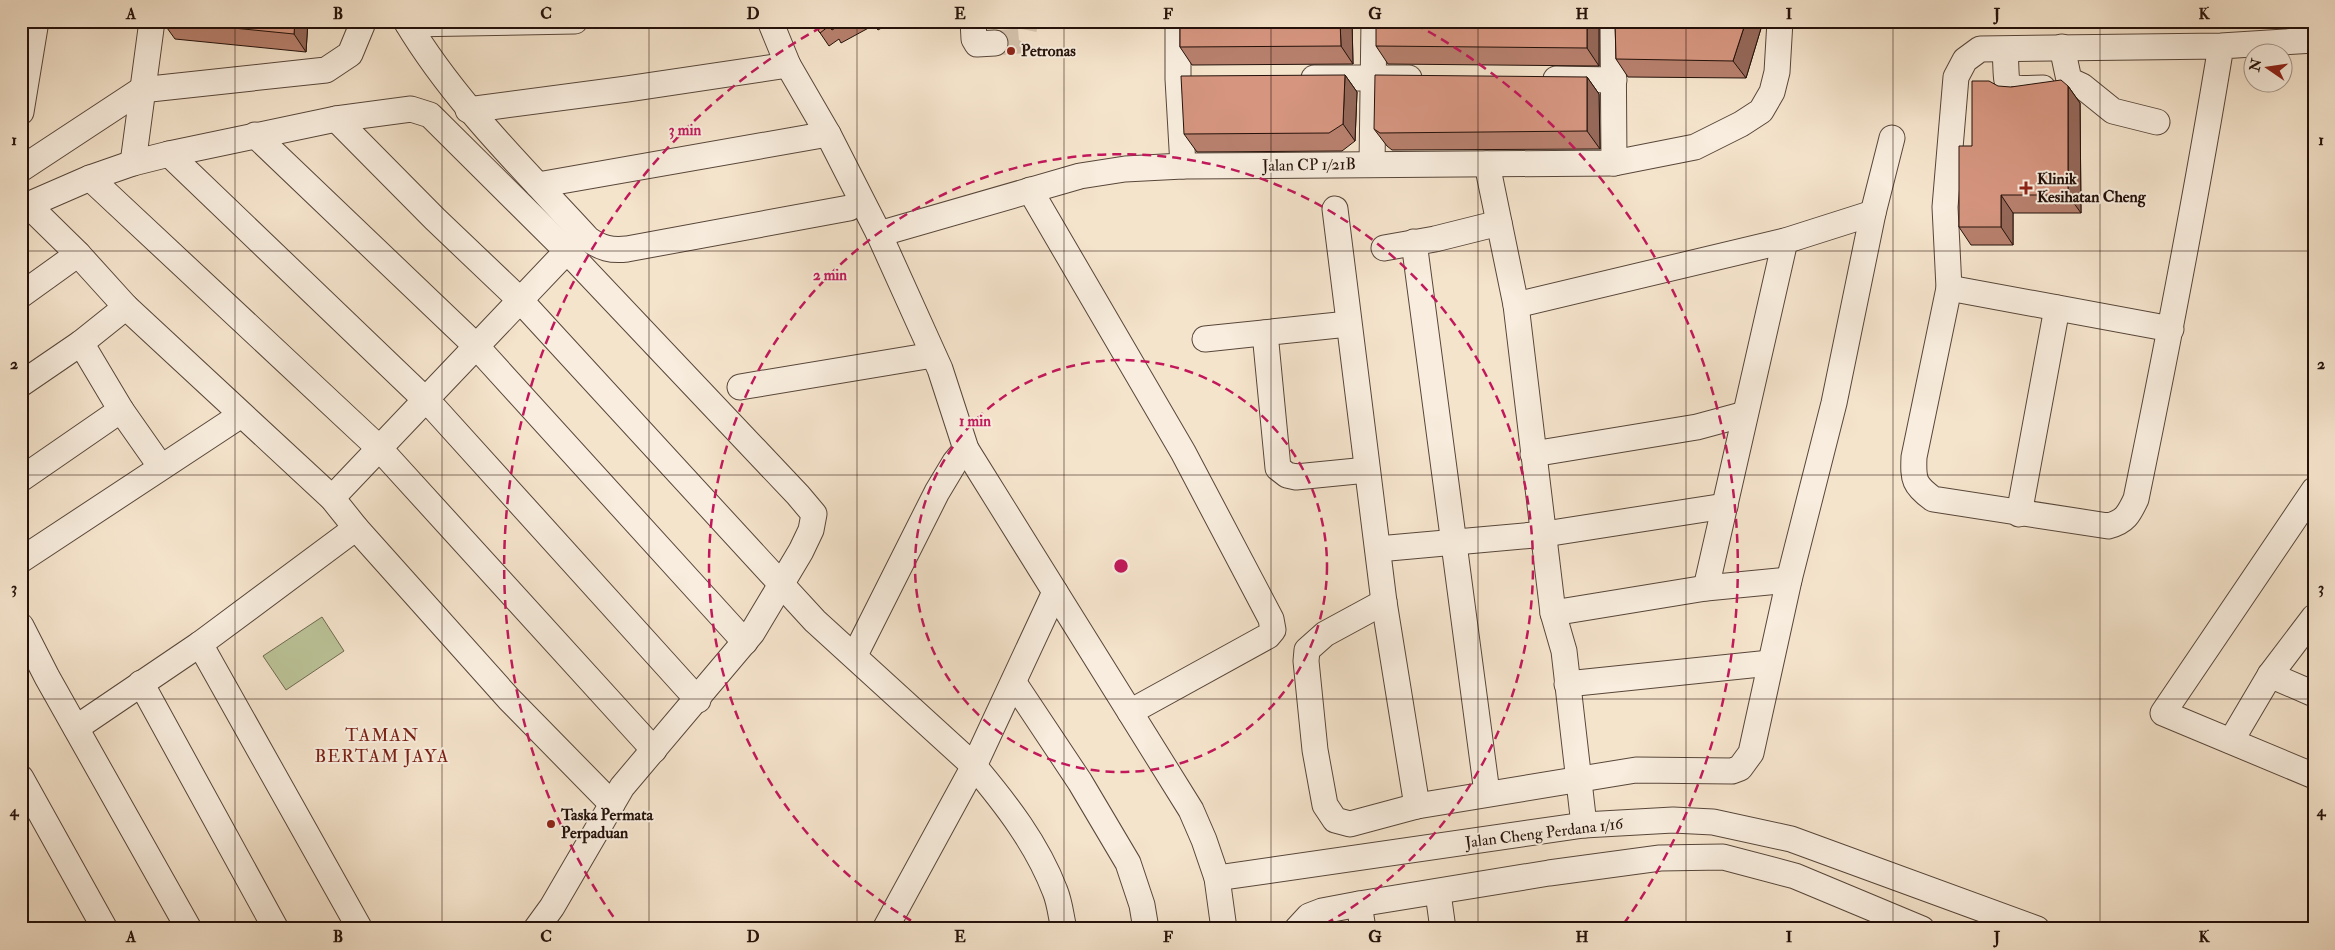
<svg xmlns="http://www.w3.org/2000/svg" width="2335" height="950" viewBox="0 0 2335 950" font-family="'IM FELL Double Pica',serif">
	<rect width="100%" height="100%" fill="#f5e4cc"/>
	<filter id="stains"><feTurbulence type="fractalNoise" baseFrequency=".004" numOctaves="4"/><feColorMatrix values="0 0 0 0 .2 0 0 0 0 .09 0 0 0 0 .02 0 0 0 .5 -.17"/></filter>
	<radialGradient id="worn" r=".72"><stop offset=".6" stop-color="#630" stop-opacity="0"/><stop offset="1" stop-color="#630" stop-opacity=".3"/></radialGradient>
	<path fill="#bbc498" stroke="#706a51" d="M322 617 344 651 286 690 263 656Z"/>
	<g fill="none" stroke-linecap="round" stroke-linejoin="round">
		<path stroke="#d6c4af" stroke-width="25" stroke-dasharray="25 12" stroke-linecap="butt" d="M995 43 1019 41 1023 35 1026 21"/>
		<g stroke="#58463a" stroke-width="27">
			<g id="minor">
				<path d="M406 21C455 103 524 169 588 239 601 248 611 251 627 249L849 208"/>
				<path d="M770 21 788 65 828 134 879 234 940 369 966 449 1191 810 1204 840 1217 878 1224 929"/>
				<path d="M973 21 974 39 977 44 995 43"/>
				<path d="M1178 21V79L1183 166"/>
				<path d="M1613 21 1614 163"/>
				<path d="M408 24 575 21"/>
				<path d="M2221 46C2196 198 2167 348 2136 499 2129 514 2125 522 2108 526L1933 499C1914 485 1913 480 1914 457L1949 288 1945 207 1956 77 1965 60 1980 49 2221 46 2314 40"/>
				<path d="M2062 47 2069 80 2082 86 2113 111 2157 122"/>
				<path d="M2005 50C2008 92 2000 89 2043 88"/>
				<path d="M1314 78H1409"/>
				<path d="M1556 79 1614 80"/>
				<path d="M468 110 627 89 788 65"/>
				<path d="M21 112 36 21"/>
				<path d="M336 119 435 219 520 300 815 621 974 766C1006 804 1037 844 1055 891 1060 903 1061 917 1064 929"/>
				<path d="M255 135 476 346 745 642"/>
				<path d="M169 154 435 409 698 700"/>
				<path d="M133 163 152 21"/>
				<path d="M1372 164 1374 21"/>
				<path d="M1487 164 1516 305 1553 613 1564 651 1584 825"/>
				<path d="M21 169 141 90 326 70 350 54 362 25 361 21"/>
				<path d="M90 178 379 448 654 750"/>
				<path d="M538 185 828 134"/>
				<path d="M1030 190 1183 452 1271 619 1273 630 1268 636 1130 712"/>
				<path d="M27 204 78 254 126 307 332 498 356 528 509 699 612 804"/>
				<path d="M21 208 90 178 133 163 169 154 336 119 411 109 430 115 567 251 798 495 814 514 811 530 801 551 752 633 622 787 552 907 536 929"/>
				<path d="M1335 209 1384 602 1417 806 1636 770 1732 771 1740 768 1751 753 1789 580 1834 403 1873 213 1892 138"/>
				<path d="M879 234 1080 176 1125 169 1183 166 1614 163 1695 147 1741 124 1761 111 1772 92 1777 72 1780 21"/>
				<path d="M1414 242 1487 793"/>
				<path d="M1384 248 1435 239 1499 223"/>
				<path d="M1949 288 2171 329"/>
				<path d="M21 295 78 254"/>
				<path d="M1516 305 1785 241 1873 213"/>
				<path d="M1265 333 1278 468 1287 475 1296 477 1367 470"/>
				<path d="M1205 339 1348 324"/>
				<path d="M81 343 121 410 161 467"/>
				<path d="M21 384 81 343 126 307"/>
				<path d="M740 387 933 355"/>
				<path d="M1533 454 1697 427 1745 414"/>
				<path d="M21 479 121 410"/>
				<path d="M2314 490 2163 713 2314 776"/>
				<path d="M332 498 567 251"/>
				<path d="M2019 514 2057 308"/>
				<path d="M1378 549 1545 534 1725 506"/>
				<path d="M21 560 241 415"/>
				<path d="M1706 588 1785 241"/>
				<path d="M1384 602 1325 634 1307 650 1306 661 1315 750 1325 805 1335 820 1350 824 1417 806"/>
				<path d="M1553 613 1706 588 1789 580"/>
				<path d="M21 626 47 677 189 929"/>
				<path d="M200 644 360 929"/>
				<path d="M855 655 937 492 955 462 966 449"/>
				<path d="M2270 675 2314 694"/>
				<path d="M141 683 276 929"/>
				<path d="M1014 683 1080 782 1128 863 1142 905 1146 929"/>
				<path d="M1567 684 1770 663"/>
				<path d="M76 728 200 644 356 528"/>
				<path d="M2231 741 2270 675 2314 617"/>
				<path d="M21 778 105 929"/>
				<path d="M1217 878 1584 825 1673 820 1713 822 1791 839 2037 929"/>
				<path d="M1438 893 1443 929"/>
				<path d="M1359 904 1363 929"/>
				<path d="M885 929 974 766 1055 592"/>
				<path d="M1297 929 1309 916 1322 911 1359 904 1549 873 1660 858 1723 857 1795 876 1922 929"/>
			</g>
		</g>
		<use href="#minor" stroke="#f8edde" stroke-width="25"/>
	</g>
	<g fill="#b7806d" stroke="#24110a">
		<path d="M162 21H308L306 52 175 39Z"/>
		<path d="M812 21H894L878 30 874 25 841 43 839 39 829 46Z"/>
		<path d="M1180 21H1352L1353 64 1192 65 1180 47Z"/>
		<path d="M1599 21V66L1388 64 1376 46Z"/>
		<path d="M1615 21H1760L1762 25 1746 78 1628 77 1616 59Z"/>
		<path d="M1345 75 1357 92 1355 141 1342 151 1197 152 1184 134Z"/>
		<path d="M1587 77 1599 94 1600 149 1392 150 1387 146 1374 129Z"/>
		<path d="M2068 86 2080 103 2081 213H2013V245H1971L1959 227 1972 146 2011 87Z"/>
	</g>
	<g fill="#956859" stroke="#24110a">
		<path d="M295 21H308L306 52 294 34Z"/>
		<path d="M1340 21H1352L1353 64 1341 46Z"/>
		<path d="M1587 21H1599V66L1587 48Z"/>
		<path d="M1746 21H1760L1762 25 1746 78 1733 61Z"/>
		<path d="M1345 75 1357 92 1355 141 1343 124Z"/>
		<path d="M1587 77 1599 94 1600 149 1587 131Z"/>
		<path d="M2068 86 2080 103 2081 213 2068 195Z"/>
		<path d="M2001 195 2013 213V245L2001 227Z"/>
	</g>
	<g fill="#d5957f" stroke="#24110a">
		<path d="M162 21H295L294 34Z"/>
		<path d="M812 21H847L832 30 829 26 820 33Z"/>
		<path d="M1180 21H1340L1341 46 1180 47Z"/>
		<path d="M1376 21H1587V48L1376 46Z"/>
		<path d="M1615 21H1746L1733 61 1616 59Z"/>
		<path d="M1345 75 1343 124 1329 133 1184 134 1181 76Z"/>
		<path d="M1375 75 1587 77V131L1380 133 1374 129Z"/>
		<path d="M2061 80 2068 86V195H2001V227H1959V146H1972V81H1989L1998 86 2011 87Z"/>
	</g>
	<path fill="none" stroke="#24110a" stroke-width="1" stroke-opacity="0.55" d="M235 21V929M442 21V929M649 21V929M857 21V929M1064 21V929M1271 21V929M1478 21V929M1686 21V929M1893 21V929M2100 21V929M21 251H2314M21 475H2314M21 699H2314"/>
	<g fill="none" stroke="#c2185b" stroke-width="2.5" stroke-dasharray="9 6">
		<circle cx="1121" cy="566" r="206"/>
		<path d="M924 928A412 412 0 1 1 1318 928"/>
		<path d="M622 929A617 617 0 0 1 827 24M1415 24A617 617 0 0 1 1620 929"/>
	</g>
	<g fill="#8f2418" stroke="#f8edde" stroke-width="2">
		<circle cx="1011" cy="51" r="5"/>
		<path d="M2023.5 180.5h5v5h5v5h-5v5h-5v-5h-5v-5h5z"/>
		<circle cx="551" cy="824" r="5"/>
	</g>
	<g text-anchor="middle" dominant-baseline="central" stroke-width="4" stroke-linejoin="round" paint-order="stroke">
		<g font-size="16" font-weight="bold" fill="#24110a" stroke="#f8edde" text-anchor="start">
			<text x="1021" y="51">Petronas</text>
			<text x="2037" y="179">Klinik<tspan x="2037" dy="18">Kesihatan Cheng</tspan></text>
			<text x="561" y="815">Taska Permata<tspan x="561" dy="18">Perpaduan</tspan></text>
		</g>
		<g font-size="16" fill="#24110a" stroke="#f8edde">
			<text transform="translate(1309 165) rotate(-1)">Jalan CP 1/21B</text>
			<text transform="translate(1544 833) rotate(-7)">Jalan Cheng Perdana 1/16</text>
		</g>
		<g font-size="18" letter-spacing="1" fill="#7a1f14" stroke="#f8edde">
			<text x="382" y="735">TAMAN<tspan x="382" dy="21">BERTAM JAYA</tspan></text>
		</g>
	</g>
	<circle cx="1121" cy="566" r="8" fill="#c2185b" stroke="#f8edde" stroke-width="2.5"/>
	<g font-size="15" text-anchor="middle" font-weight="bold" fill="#c2185b" stroke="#f8edde" stroke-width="4" stroke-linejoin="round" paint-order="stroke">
		<text x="685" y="135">3 min</text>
		<text x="830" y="280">2 min</text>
		<text x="975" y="426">1 min</text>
	</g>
	<rect width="2335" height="950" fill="none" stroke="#f5e4cc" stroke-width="55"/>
	<g transform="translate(2268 68) rotate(283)"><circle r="24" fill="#f8edde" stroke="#a39589"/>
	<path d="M0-4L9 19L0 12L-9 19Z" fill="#8f2418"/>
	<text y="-8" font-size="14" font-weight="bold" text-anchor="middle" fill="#24110a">N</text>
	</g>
	<rect x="28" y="28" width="2280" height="894" fill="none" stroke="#24110a" stroke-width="2"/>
	<g font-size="16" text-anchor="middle" font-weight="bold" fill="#24110a">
		<text x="131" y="19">A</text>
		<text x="338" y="19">B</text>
		<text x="546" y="19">C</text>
		<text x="753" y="19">D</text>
		<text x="960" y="19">E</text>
		<text x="1168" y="19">F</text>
		<text x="1375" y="19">G</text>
		<text x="1582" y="19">H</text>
		<text x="1789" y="19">I</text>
		<text x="1997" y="19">J</text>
		<text x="2204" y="19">K</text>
		<text x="14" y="145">1</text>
		<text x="2321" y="145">1</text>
		<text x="14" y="369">2</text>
		<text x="2321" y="369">2</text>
		<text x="14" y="593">3</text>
		<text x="2321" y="593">3</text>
		<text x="14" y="816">4</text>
		<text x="2321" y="816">4</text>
		<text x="131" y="942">A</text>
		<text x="338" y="942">B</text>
		<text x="546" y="942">C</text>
		<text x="753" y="942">D</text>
		<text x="960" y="942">E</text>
		<text x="1168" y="942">F</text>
		<text x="1375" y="942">G</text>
		<text x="1582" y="942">H</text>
		<text x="1789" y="942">I</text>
		<text x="1997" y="942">J</text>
		<text x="2204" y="942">K</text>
	</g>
	<rect width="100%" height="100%" filter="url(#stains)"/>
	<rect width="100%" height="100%" fill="url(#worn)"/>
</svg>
